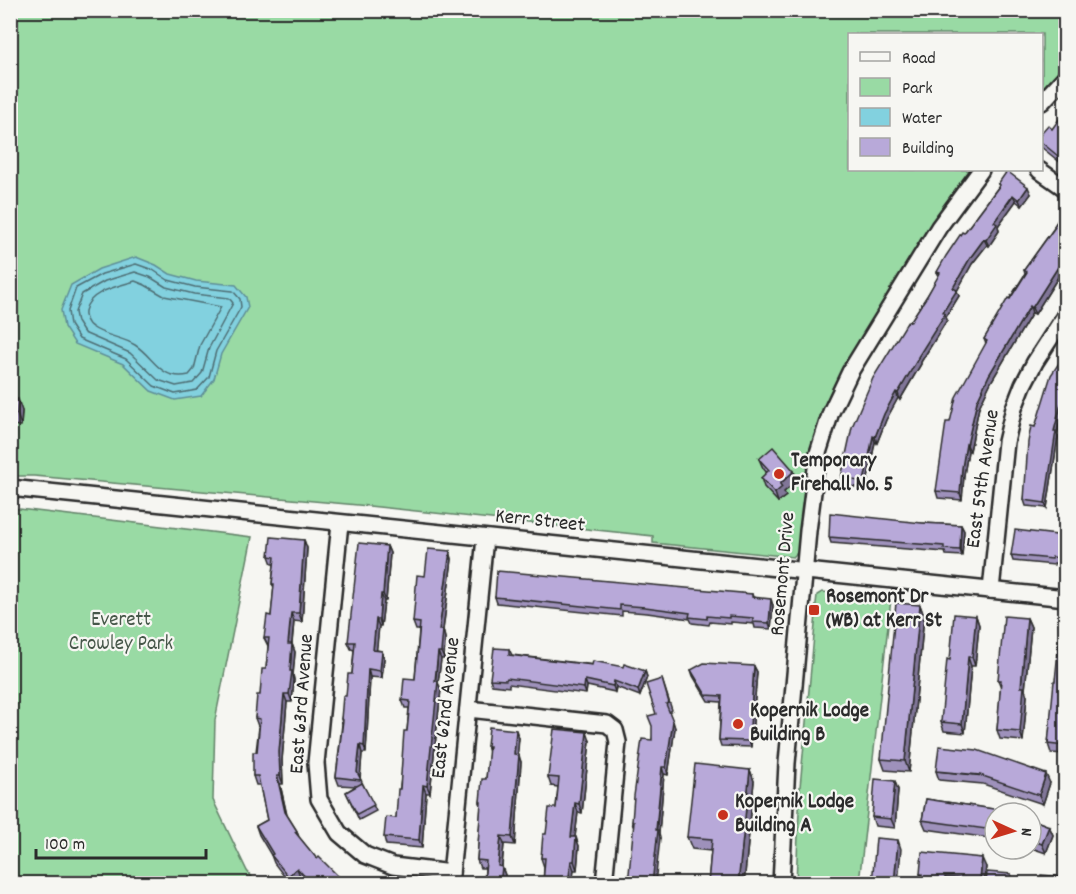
<svg xmlns="http://www.w3.org/2000/svg" width="1076" height="894" viewBox="0 0 1076 894" font-family="Dekko,sans-serif">
	<rect width="100%" height="100%" fill="#f6f6f2"/>
	<filter id="ink" filterUnits="userSpaceOnUse"><feTurbulence type="fractalNoise" baseFrequency=".0167" numOctaves="2"/><feDisplacementMap in="SourceGraphic" scale="12" xChannelSelector="R" yChannelSelector="G"/><feConvolveMatrix kernelMatrix="1 2 1 2 8 2 1 2 1" color-interpolation-filters="sRGB"/></filter>
	<g filter="url(#ink)">
		<g fill="#99daa4" stroke="#628268" stroke-width="1.5">
			<path d="M10 11H1065V64L1042 90V34H850V170H972C938 211 911 257 883 303 860 340 834 376 820 419 807 462 804 505 800 550L793 557 653 543V536L369 506 34 476H11Z"/>
			<path d="M11 508 252 537 215 720 213 800 247 871 257 883H11Z"/>
			<path d="M822 592 891 599 859 883H796L800 787 816 614 815 613 817 595Z"/>
		</g>
		<path fill="#82d1df" stroke="#5f8f97" stroke-width="1.5" d="M136 257 156 265 170 274 196 281 236 285 246 297 248 307 221 354 214 379 201 396 175 400 151 391 123 364 75 344 64 327 61 310 71 285 99 269Z"/>
		<g fill="none" stroke-linecap="round" stroke-linejoin="round">
			<g stroke="#4e6d73" stroke-width="1.5">
				<path d="M136 264 153 270 168 280 195 287 233 291 240 299 241 307 216 351 209 377 197 390 175 394 154 386 126 359 79 339 70 325 68 311 76 288 102 274Z"/>
				<path d="M135 272 150 277 166 287 194 294 229 298 233 303 209 348 202 373 193 383 176 386 158 380 130 353 84 333 77 322 75 312 82 294 105 281Z"/>
				<path d="M135 281 145 285 164 296 221 307 200 345 194 369 189 375C160 381 155 358 135 345 122 337 104 336 92 327 87 324 84 316 85 311 89 291 119 286 135 281Z"/>
			</g>
			<g stroke="#2b2b2b" stroke-width="20">
				<g id="minor">
					<path d="M1042 102 1066 76"/>
					<path d="M1039 170 1066 189"/>
					<path d="M10 488 1066 598"/>
					<path d="M340 523 316 763 319 799 339 833 365 855 393 866 451 873"/>
					<path d="M991 590 1006 442 1014 408 1023 385 1035 362 1066 314"/>
					<path d="M468 709 607 724 615 730 618 742 604 884"/>
					<path d="M450 884 485 538"/>
					<path d="M781 884 787 763 808 531 818 453 831 412 850 372 939 227 981 170"/>
				</g>
			</g>
			<use href="#minor" stroke="#f6f6f2" stroke-width="15"/>
		</g>
		<g fill="#9e91bb" stroke="#2b2b2b" stroke-width="1.5">
			<path d="M1052 129 1061 163 1041 147V133Z"/>
			<path d="M998 184 1031 194 1022 206 1016 201 998 226 999 231 989 246 987 245 972 264 957 291 959 296 946 317 947 320 921 362V364L900 400 898 398 886 420 877 443 875 442 866 489 844 485 841 478 910 322 927 296 939 276 937 272 964 233 999 186Z"/>
			<path d="M1065 209 1062 271 1035 314 1032 313 991 382 979 407 970 451H968L964 475 962 500 938 498 936 491 986 344 984 339 1025 274 1024 270 1054 228V226Z"/>
			<path d="M1065 354V411L1063 410 1057 434 1058 437 1047 508 1026 506 1024 500 1035 427Z"/>
			<path d="M10 399 22 411 21 426 10 425Z"/>
			<path d="M759 459 797 481 784 492 786 496 778 502 764 487 761 478 767 473 763 468Z"/>
			<path d="M922 523 961 525 964 531 962 556 946 555 945 552 831 543 829 537Z"/>
			<path d="M1065 536V564L1054 563V565L1013 561 1011 555Z"/>
			<path d="M304 540 307 548 302 622 294 621 292 644 295 652 293 675 294 680 292 702H287L282 760 283 784H280L287 815 297 831 299 837 317 859 340 878 348 884H307L300 876 290 884 274 863 271 855 259 835 256 826 267 820 260 785H256L253 776 259 727 258 726 255 718 266 669 268 646 264 638 271 616 274 587 272 584 274 564H272L269 556Z"/>
			<path d="M387 546 390 553 386 601H384L381 626H379L376 650 382 651 384 658 382 678 370 677 366 753H362L360 778 376 811 359 820 346 792 356 786 339 785 336 777 342 724 341 719 352 674 354 650 351 649 348 642Z"/>
			<path d="M450 551 452 559 443 630 445 638 444 659H441L438 683 441 689 430 793H426L422 848 386 845 384 837 396 818 407 731 409 708H405L402 700 415 679 419 630H416L413 622 425 576Z"/>
			<path d="M752 594 753 597 773 605 771 629 755 628 754 624 731 622V624L710 622 709 625 692 623 690 619 647 613 622 611V616L497 603 495 597Z"/>
			<path d="M920 605 924 616 909 772 885 770 881 759Z"/>
			<path d="M976 616 979 625 975 666H971L965 733 944 731 941 722Z"/>
			<path d="M1027 618 1031 627 1025 690 1027 696 1023 741 1000 739 997 730 1001 687 998 680Z"/>
			<path d="M1065 623V754L1051 753 1048 744 1055 681Z"/>
			<path d="M509 649 512 655 645 671 647 677 640 696 616 687 615 692 587 686 586 694 509 684V687L492 685 490 679Z"/>
			<path d="M754 666 757 672 751 747 721 746 719 740 721 702 708 701 693 676 691 670Z"/>
			<path d="M662 679 672 710 669 712 675 728 668 775 664 774 659 833 660 838 633 826 632 822 652 740Z"/>
			<path d="M519 738 517 754 521 762 515 845 504 844 502 867 505 875 504 884H484L485 868H480L477 860 481 806 480 802 486 779 489 752 487 746Z"/>
			<path d="M590 741 582 813 578 812 575 837 579 846 577 870H574L572 884H543L544 867 541 858 546 834 556 808 558 787 551 786 548 777Z"/>
			<path d="M750 770 754 781 744 884H708L711 851 692 849 687 837Z"/>
			<path d="M936 771 1050 783 1043 804 983 784 939 780Z"/>
			<path d="M898 790 895 828 875 826 872 817Z"/>
			<path d="M926 799 1000 810 1001 808 1015 813H995V835L990 833 989 838 926 829 922 820Z"/>
			<path d="M1031 819 1049 826 1053 835 1046 853 1031 848Z"/>
			<path d="M986 867 984 884H922V880L920 874Z"/>
		</g>
		<g fill="#817698" stroke="#2b2b2b" stroke-width="1.5">
			<path d="M1065 146V156L1061 163 1058 156Z"/>
			<path d="M1028 187 1031 194 1022 206 1019 200Z"/>
			<path d="M1013 195 1016 201 998 226 999 231 989 246 986 240 994 222Z"/>
			<path d="M984 239 987 245 972 264 957 291 959 296 946 317 947 320 921 362V364L900 400 898 393 943 312 953 288 970 258Z"/>
			<path d="M1065 256V266L1035 314 1032 308Z"/>
			<path d="M1030 306 1032 313 991 382 979 407 970 451 967 445 977 401 989 375Z"/>
			<path d="M896 392 898 398 886 420 877 443 875 437 884 414Z"/>
			<path d="M18 399 22 411 21 426 17 414Z"/>
			<path d="M1061 404 1063 410 1057 434 1058 437 1047 508 1045 503 1054 431Z"/>
			<path d="M873 436 875 442 866 489 864 482Z"/>
			<path d="M966 444 968 451 964 475 962 500 960 493 962 468Z"/>
			<path d="M794 471 797 481 784 492 786 496 778 502 775 493 780 484Z"/>
			<path d="M961 525 964 531 962 556 960 550Z"/>
			<path d="M304 540 307 548 302 622 299 613Z"/>
			<path d="M387 546 390 553 386 601 383 594Z"/>
			<path d="M450 551 452 559 443 630 445 638 444 659 441 652 439 630Z"/>
			<path d="M381 594 384 601 381 626 379 619Z"/>
			<path d="M771 599 773 605 771 629 769 623Z"/>
			<path d="M920 605 924 616 909 772 905 761Z"/>
			<path d="M291 613 294 621 291 652 288 644Z"/>
			<path d="M976 616 979 625 975 666 972 657Z"/>
			<path d="M1027 618 1031 627 1025 690 1027 696 1023 741 1020 732 1021 687Z"/>
			<path d="M376 619 379 626 376 657 373 650Z"/>
			<path d="M292 644 295 652 293 675 294 680 292 702 289 694 290 671Z"/>
			<path d="M382 651 384 658 382 678 380 671Z"/>
			<path d="M438 652 441 659 438 683 441 689 430 793 427 786Z"/>
			<path d="M968 657 971 666 965 733 962 724Z"/>
			<path d="M754 666 757 672 751 747 749 741Z"/>
			<path d="M368 669 370 677 366 753 364 746Z"/>
			<path d="M645 671 647 677 640 696 638 690Z"/>
			<path d="M585 680 587 686 586 694 584 688Z"/>
			<path d="M614 681 616 687 615 692 613 686Z"/>
			<path d="M284 694 287 702 282 760 283 784 280 776 279 752Z"/>
			<path d="M673 721 675 728 668 775 666 767Z"/>
			<path d="M516 730 519 738 517 762 514 754Z"/>
			<path d="M587 732 590 741 582 813 579 804Z"/>
			<path d="M360 745 362 753 360 780 357 772Z"/>
			<path d="M519 755 521 762 515 845 512 837Z"/>
			<path d="M662 767 664 774 659 833 660 838 655 884H652Z"/>
			<path d="M750 770 754 781 744 884H738Z"/>
			<path d="M1046 774 1050 783 1043 804 1039 795Z"/>
			<path d="M277 776 280 784 288 821 285 812Z"/>
			<path d="M895 781 898 790 895 828 891 819Z"/>
			<path d="M423 785 426 793 422 848 419 840Z"/>
			<path d="M575 803 578 812 574 845 571 837Z"/>
			<path d="M987 824 990 833 989 838 986 829Z"/>
			<path d="M1049 826 1053 835 1046 853 1042 844Z"/>
			<path d="M501 836 504 844 501 874 498 866Z"/>
			<path d="M576 837 579 846 577 870 574 861Z"/>
			<path d="M898 840 901 849 898 884H894Z"/>
			<path d="M982 858 986 867 984 884H982L980 880Z"/>
			<path d="M571 861 574 870 572 884H568Z"/>
			<path d="M502 867 505 875 504 884H500Z"/>
			<path d="M297 868 300 876 291 884 288 876Z"/>
			<path d="M1011 874 1015 884H1011Z"/>
		</g>
		<g fill="#b8a9d9" stroke="#2b2b2b" stroke-width="1.5">
			<path d="M1065 111V146L1058 156 1041 142V133L1048 125 1052 129Z"/>
			<path d="M1007 171 1028 187 1019 200 1013 195 994 222 997 224 986 240 984 239 970 258 953 288 957 290 943 312 945 314 918 357H919L898 393 896 392 884 414 875 437 873 436 864 482 841 478 852 427 873 378 908 321 910 322 927 296 940 273 937 272 946 256 962 232 964 233 1000 185 998 184Z"/>
			<path d="M1065 209V256L1032 308 1030 306 989 375 977 401 967 445 966 444 962 468 960 493 936 491 946 422H950L956 397 987 341 984 339 1008 298 1010 299 1027 272 1024 270 1055 227 1054 226Z"/>
			<path d="M1065 354V405L1061 404 1054 431H1056L1045 503 1024 500 1028 442 1031 426 1035 427 1051 375Z"/>
			<path d="M10 399H18L17 414 10 413Z"/>
			<path d="M773 447 794 471 780 484 782 487 775 493 761 478 769 470 759 459Z"/>
			<path d="M830 513 922 523 961 525 960 550 944 549V546L829 537Z"/>
			<path d="M1015 530 1065 536V558L1052 557V559L1011 555Z"/>
			<path d="M271 537 304 540 299 613H291L288 644H292L290 671H292L289 694H284L279 752 280 776H277L285 812 297 831 295 832 317 859 319 857 340 878 348 884H312L297 868 288 876 271 855 273 854 256 826 267 820 258 776H253V752H257L260 719 255 718 257 695H260L262 669H266L269 638H264L267 615 271 616 274 584H272L275 557 269 556Z"/>
			<path d="M359 543 387 546 383 594H381L379 619H376L373 650 382 651 380 671 368 669 364 746 360 745 357 772 361 780 336 777 343 720 341 719 343 696H346L348 674H352L355 642H348Z"/>
			<path d="M428 549 450 551 439 630H443L441 652H438L435 681H438L427 786 423 785 419 840 384 837 386 817 396 818 398 789H400L404 731H407L410 701 402 700 404 678 415 679 420 623 413 622 417 575 425 576Z"/>
			<path d="M497 571 752 594V597L771 599 769 623 753 622V618L729 616V618L707 616V619L689 617 690 613 645 607 620 605V610L495 597Z"/>
			<path d="M896 603 920 605 905 761 881 759Z"/>
			<path d="M954 614 976 616 972 657H968L962 724 941 722 947 659 950 660Z"/>
			<path d="M1004 616 1027 618 1021 687H1024L1020 732 997 730 1001 680H998Z"/>
			<path d="M1061 622 1065 623V746L1048 744 1054 681H1055Z"/>
			<path d="M494 648 509 649V655L592 665 593 661 623 667 624 664 645 671 638 690 614 681 613 686 585 680 584 688 507 678 506 680 490 679Z"/>
			<path d="M704 663 754 666 749 741 719 740 722 696 706 695 691 670Z"/>
			<path d="M662 679 669 703 666 704 673 721 666 767H662L656 830H658L652 884H628L634 822H632L634 796 642 739 652 740V726L648 716 656 714 646 684Z"/>
			<path d="M489 727 516 730 514 754 519 755 512 837 501 836 498 866 502 867 500 884H484L486 861 477 860 481 802H480L482 779H486L489 746H487Z"/>
			<path d="M554 729 587 732 579 804 575 803 571 837H576L574 861H571L568 884H543L545 858H541L543 834H546L549 808H556L559 778 548 777Z"/>
			<path d="M939 746 977 750 1046 774 1039 795 980 775 936 771Z"/>
			<path d="M695 764 750 770 738 884H708L712 839 687 837Z"/>
			<path d="M875 779 895 781 891 819 872 817Z"/>
			<path d="M362 783 374 805 357 814 346 792Z"/>
			<path d="M926 799 1000 810 1001 808 1015 813H995V827L987 824 986 829 922 820Z"/>
			<path d="M1031 819 1049 826 1042 844 1031 840Z"/>
			<path d="M876 838 898 840 894 884H872Z"/>
			<path d="M922 852 982 858 980 880 945 877V884H922V874H920Z"/>
			<path d="M987 872 1011 874V884H986Z"/>
			<path d="M1041 875 1063 877V884H1041Z"/>
			<path d="M385 879 407 884H384Z"/>
		</g>
	</g>
	<g fill="#c8321e" stroke="#f6f6f2" stroke-width="2">
		<circle cx="779" cy="474" r="6"/>
		<rect x="808" y="604" width="12" height="12" rx="3"/>
		<circle cx="738" cy="724" r="6"/>
		<circle cx="723" cy="815" r="6"/>
	</g>
	<g text-anchor="middle" dominant-baseline="central" stroke-width="4.5" stroke-linejoin="round" paint-order="stroke">
		<g font-size="21" font-weight="bold" fill="#2b2b2b" stroke="#f6f6f2" text-anchor="start">
			<text x="791" y="462">Temporary<tspan x="791" dy="24">Firehall No. 5</tspan></text>
			<text x="826" y="598">Rosemont Dr<tspan x="826" dy="24">(WB) at Kerr St</tspan></text>
			<text x="750" y="712">Kopernik Lodge<tspan x="750" dy="24">Building B</tspan></text>
			<text x="735" y="803">Kopernik Lodge<tspan x="735" dy="24">Building A</tspan></text>
		</g>
		<g font-size="21" fill="#2b2b2b" stroke="#f6f6f2">
			<text transform="translate(984 479) rotate(-82)">East 59th Avenue</text>
			<text transform="translate(540 522) rotate(6)">Kerr Street</text>
			<text transform="translate(784 574) rotate(-85)">Rosemont Drive</text>
			<text transform="translate(303 704) rotate(-86)">East 63rd Avenue</text>
			<text transform="translate(447 708) rotate(-84)">East 62nd Avenue</text>
		</g>
		<g font-size="21" fill="#465749" stroke="#f6f6f2">
			<text x="121" y="621">Everett<tspan x="121" dy="24">Crowley Park</tspan></text>
		</g>
	</g>
	<rect width="1076" height="894" fill="none" stroke="#f6f6f2" stroke-width="36"/>
	<rect x="18" y="18" width="1040" height="858" fill="none" stroke="#2b2b2b" stroke-width="2" filter="url(#ink)"/>
	<rect x="848" y="33" width="195" height="138" fill="#f6f6f2" stroke="#a5a5a2" stroke-width="1.5"/>
	<rect x="860" y="52" width="30" height="9" fill="#f6f6f2" stroke="#a5a5a2" stroke-width="1.5"/>
	<text x="902" y="63" font-size="18" fill="#2b2b2b">Road</text>
	<rect x="860" y="78" width="30" height="18" fill="#99daa4" stroke="#a5a5a2" stroke-width="1.5"/>
	<text x="902" y="93" font-size="18" fill="#2b2b2b">Park</text>
	<rect x="860" y="108" width="30" height="18" fill="#82d1df" stroke="#a5a5a2" stroke-width="1.5"/>
	<text x="902" y="123" font-size="18" fill="#2b2b2b">Water</text>
	<rect x="860" y="138" width="30" height="18" fill="#b8a9d9" stroke="#a5a5a2" stroke-width="1.5"/>
	<text x="902" y="153" font-size="18" fill="#2b2b2b">Building</text>
	<g transform="translate(1013 831) rotate(94)"><circle r="28" fill="#f6f6f2" stroke="#a5a5a2" stroke-width="1.5"/>
	<path d="M0-4.5L10 22L0 15L-10 22Z" fill="#c8321e"/>
	<text y="-9" font-size="16" font-weight="bold" text-anchor="middle" fill="#2b2b2b">N</text>
	</g>
	<path d="M36 849v9h170v-9" fill="none" stroke="#2b2b2b" stroke-width="3"/>
	<text x="45" y="849" font-size="18" fill="#2b2b2b" stroke="#f6f6f2" stroke-width="4.5" paint-order="stroke">100 m</text>
</svg>
